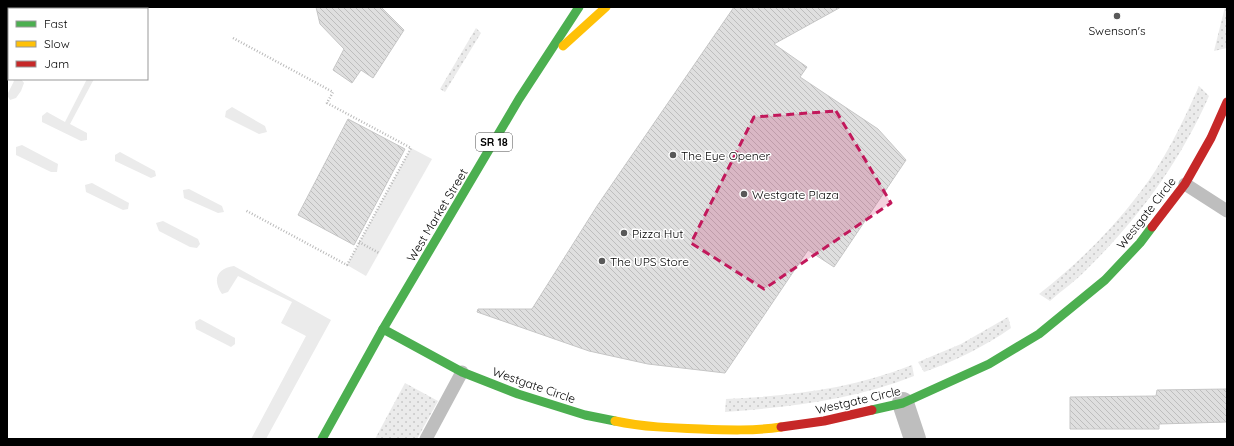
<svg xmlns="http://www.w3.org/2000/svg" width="1234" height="446" viewBox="0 0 1234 446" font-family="Quicksand,sans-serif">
	<defs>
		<pattern id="grass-dots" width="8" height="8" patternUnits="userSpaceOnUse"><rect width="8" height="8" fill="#ebebeb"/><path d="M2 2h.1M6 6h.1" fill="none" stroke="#c8c8c8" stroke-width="1.8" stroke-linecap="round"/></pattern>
		<pattern id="building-back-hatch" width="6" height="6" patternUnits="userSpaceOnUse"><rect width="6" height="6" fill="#dfdfdf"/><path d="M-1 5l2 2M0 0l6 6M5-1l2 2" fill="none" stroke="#bebebe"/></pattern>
	</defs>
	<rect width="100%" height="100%" fill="#fff"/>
	<g fill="url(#grass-dots)">
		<path d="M1225 7H1227V48L1214 51Z"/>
		<path d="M476 28 481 33 445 92 440 89Z"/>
		<path d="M1199 86 1209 96C1180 162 1138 219 1087 269 1076 281 1062 290 1050 301L1039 294C1076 265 1110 232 1138 195 1164 162 1182 124 1199 86Z"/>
		<path d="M1008 317 1011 328C984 347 955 361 924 372L918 362 961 344Z"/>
		<path d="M912 365 914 376C854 400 790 407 725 412L726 399C790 396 852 389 912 365Z"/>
		<path d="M405 383 438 401 417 439H375Z"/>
	</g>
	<g fill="#ebebeb">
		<path d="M12 79H21L24 83 21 91 16 98 10 100 7 95 14 81Z"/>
		<path d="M87 79H94L70 124 87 133V140L81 141 42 122V116L47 112 65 122Z"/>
		<path d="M232 107 265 126 267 132 259 134 225 117 226 111Z"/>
		<path d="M22 145 58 164 57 172H51L16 155V147Z"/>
		<path d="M411 148 432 159 366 276 347 265Z"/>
		<path d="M120 152 155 171 156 176 151 178 115 161V155Z"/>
		<path d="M92 183 129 203 128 209 123 210 86 192 85 185Z"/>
		<path d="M189 189 222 206 224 212 218 213 184 198 183 190Z"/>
		<path d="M163 221 198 239 200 244 197 248 190 247 159 231 156 223Z"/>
		<path d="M234 266 331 320 266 439H251L306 336 281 323 292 302 238 276 228 292 222 294C212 280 217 268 234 266Z"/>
		<path d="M200 319 235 338V344L231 347 196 329 195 322Z"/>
	</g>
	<g fill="url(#building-back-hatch)" stroke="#c6c6c6">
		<path d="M316 7H381L404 30 373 78 361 70 352 83 333 70 344 49 320 24Z"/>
		<path d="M734 7H841L774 44 807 67 800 77 878 129 906 160 834 267 808 250 725 373 648 364 589 351 477 312 478 309H532L597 206Z"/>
		<path d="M348 119 405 149 354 245 298 215Z"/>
		<path d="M1227 389V422L1159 424V429H1070V397L1156 396 1157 390Z"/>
	</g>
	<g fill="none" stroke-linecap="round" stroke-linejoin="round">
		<g stroke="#b9b9b9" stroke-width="2.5" stroke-dasharray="1 2" stroke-linecap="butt">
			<path d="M233 38 333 92 327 103 411 148 347 265 245 210"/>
			<path d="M359 242 379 253"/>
		</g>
		<g stroke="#bebebe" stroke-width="13">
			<path d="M1185 184 1227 211"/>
			<path d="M426 439 462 372"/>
		</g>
		<path stroke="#bebebe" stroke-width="22" d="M903 403 915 439"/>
		<g stroke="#4caf50" stroke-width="9">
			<path d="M383 329 462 372 518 394 585 415 615 421"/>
			<path d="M872 410 903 403 989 364 1039 334 1105 280 1140 243 1152 227"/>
			<path d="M322 439 383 329 519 99 579 7"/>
		</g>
		<g stroke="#ffc107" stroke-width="9">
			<path d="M563 46 606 7"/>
			<path d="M615 421C643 427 672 428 701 429 727 430 754 431 781 427"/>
		</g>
		<g stroke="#c62828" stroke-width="9">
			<path d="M1152 227 1185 184 1211 138 1227 102"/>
			<path d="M781 427 824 421 872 410"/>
		</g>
	</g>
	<path fill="#c2185b" fill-opacity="0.2" stroke="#c2185b" stroke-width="3" stroke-dasharray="8 5" stroke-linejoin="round" d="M836 111 891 203 764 289 691 243 754 117Z"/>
	<g fill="#595959" stroke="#fff" stroke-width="1.5">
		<circle cx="1117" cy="16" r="4"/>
		<circle cx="673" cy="155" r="4"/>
		<circle cx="744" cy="194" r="4"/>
		<circle cx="624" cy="233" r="4"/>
		<circle cx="602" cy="261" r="4"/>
	</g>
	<g text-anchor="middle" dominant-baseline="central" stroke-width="3" stroke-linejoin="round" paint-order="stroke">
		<rect fill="#fff" stroke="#4c4c4c" stroke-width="1" x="476" y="133" width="36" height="18" rx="3"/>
		<g font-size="11" font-weight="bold" fill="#000">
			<text x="494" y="142">SR 18</text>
		</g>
		<g font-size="12" fill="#000" stroke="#fff" text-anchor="start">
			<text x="1117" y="30" text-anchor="middle">Swenson's</text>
			<text x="681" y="155">The Eye Opener</text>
			<text x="752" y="194">Westgate Plaza</text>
			<text x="632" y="233">Pizza Hut</text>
			<text x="610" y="261">The UPS Store</text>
		</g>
		<g font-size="12" fill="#000" stroke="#fff">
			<text transform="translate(1146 213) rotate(-52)">Westgate Circle</text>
			<text transform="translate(437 215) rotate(-59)">West Market Street</text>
			<text transform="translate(534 385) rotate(19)">Westgate Circle</text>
			<text transform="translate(858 400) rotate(-13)">Westgate Circle</text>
		</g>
	</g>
	<rect width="1234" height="446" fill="none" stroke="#000000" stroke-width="16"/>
	<rect x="8" y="8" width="140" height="72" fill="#ffffff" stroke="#999999"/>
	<rect x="16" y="21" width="20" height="6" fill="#4caf50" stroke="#999999"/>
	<text x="44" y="28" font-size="12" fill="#000000">Fast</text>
	<rect x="16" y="41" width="20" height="6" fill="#ffc107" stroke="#999999"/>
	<text x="44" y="48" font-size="12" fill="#000000">Slow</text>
	<rect x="16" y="61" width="20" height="6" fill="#c62828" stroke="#999999"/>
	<text x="44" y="68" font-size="12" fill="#000000">Jam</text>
</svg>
